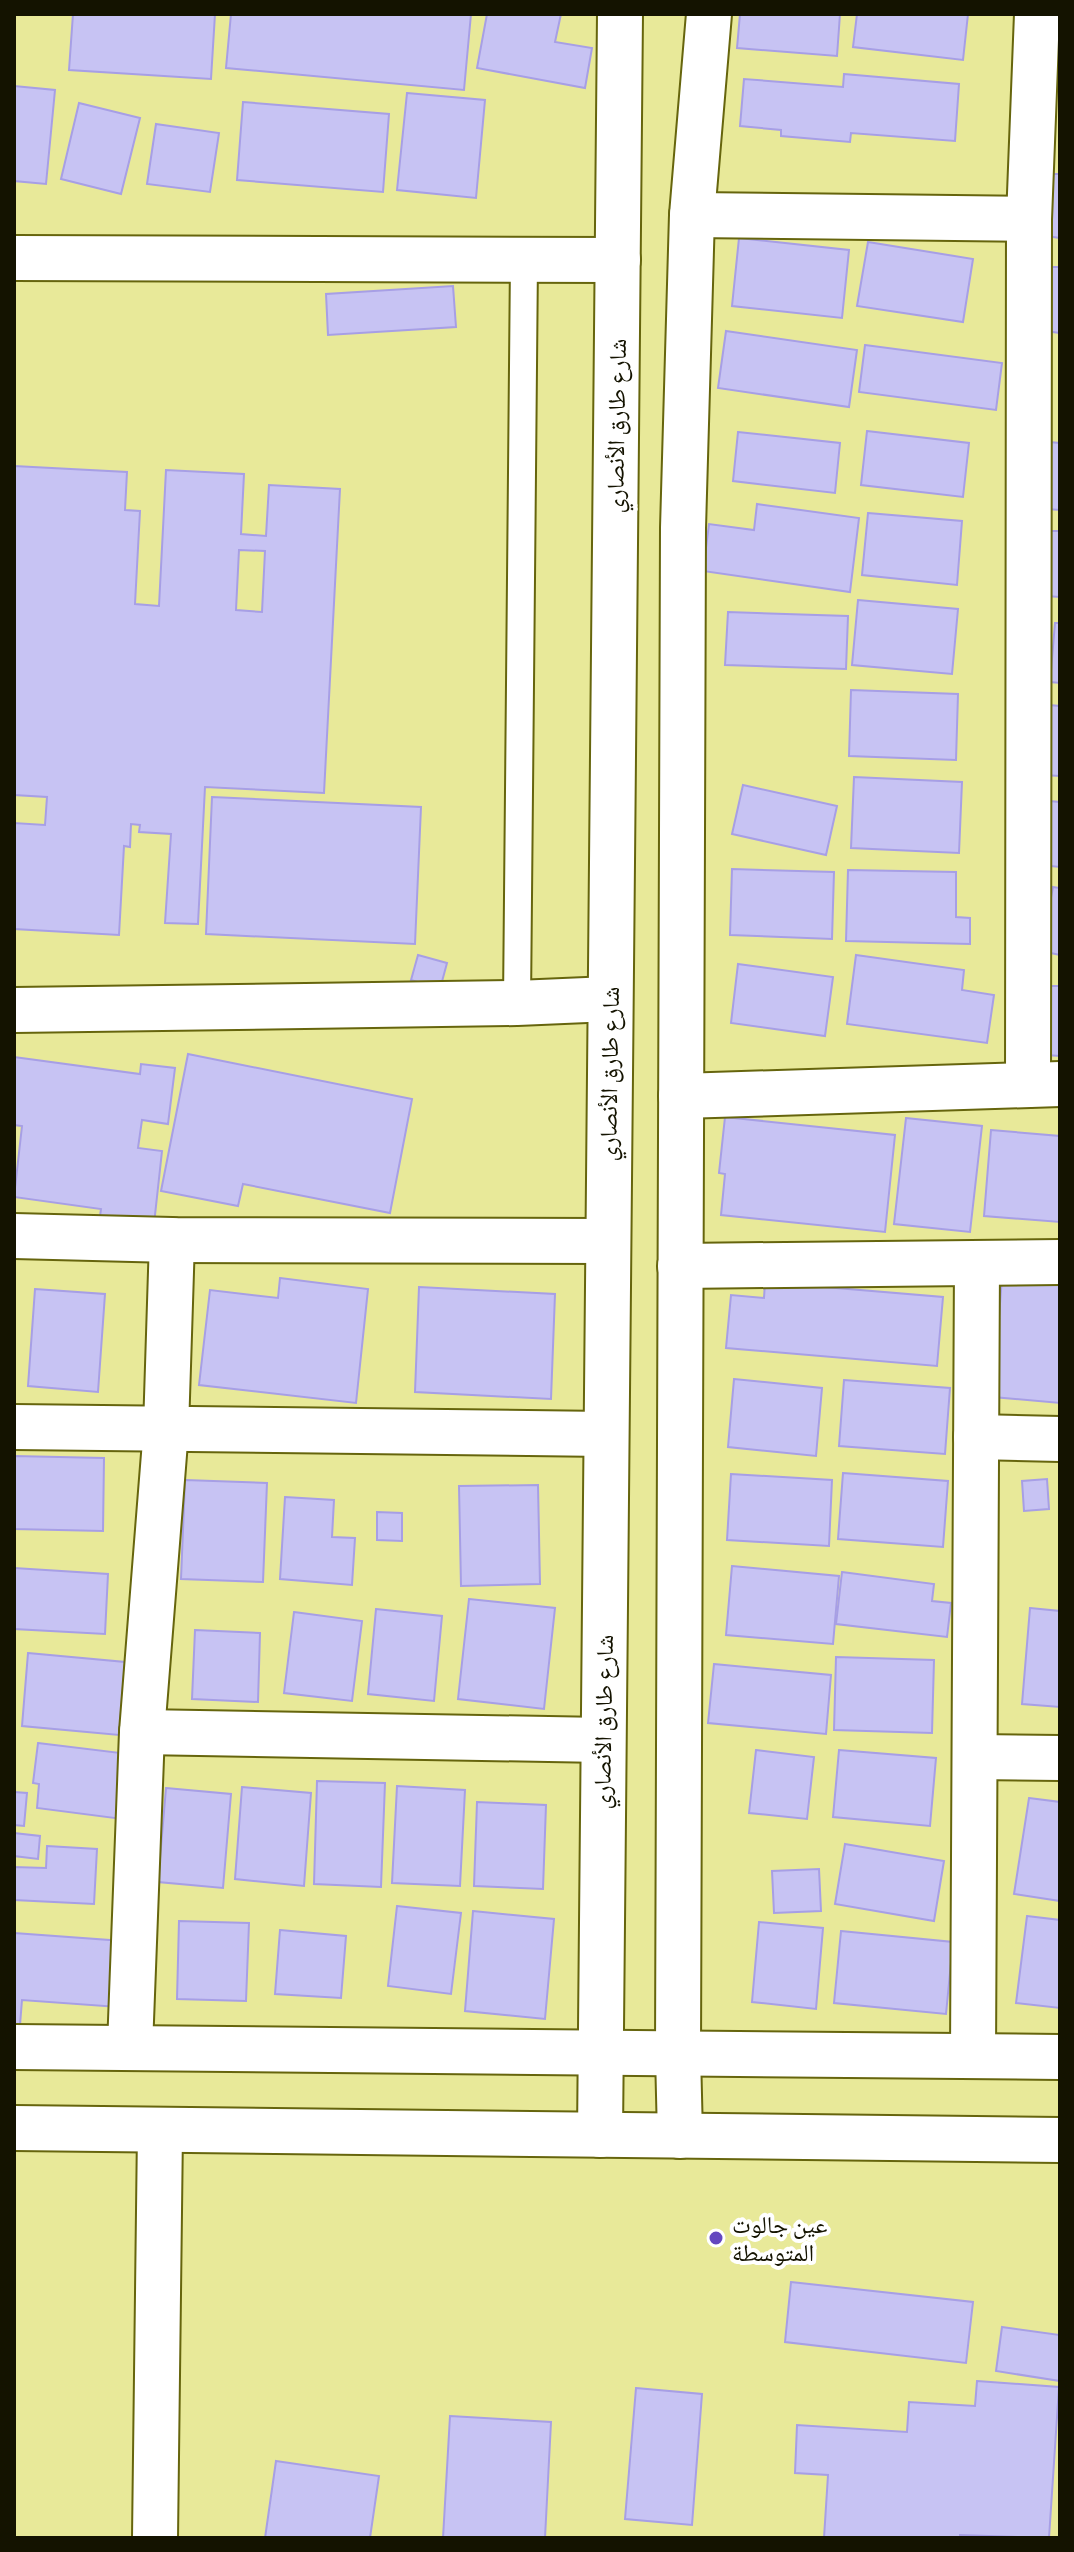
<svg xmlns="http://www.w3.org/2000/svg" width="1074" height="2552" viewBox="0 0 1074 2552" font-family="'Crimson Pro','Noto Naskh Arabic',serif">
	<rect width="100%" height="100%" fill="#e8e999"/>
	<g fill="#c7c3f3" stroke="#a79fe5" stroke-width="2" fill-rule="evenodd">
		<path d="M73 14H215L211 79 69 70Z"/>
		<path d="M231 14H471L464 90 226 68Z"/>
		<path d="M487 14H561L555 42 592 48 585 88 477 68Z"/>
		<path d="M740 14H840L837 56 737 48Z"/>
		<path d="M857 14H968L963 60 853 47Z"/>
		<path d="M844 74 959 84 955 141 851 133 850 142 781 136V130L740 126 744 79 843 87Z"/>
		<path d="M14 86 55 90 46 184 14 181Z"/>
		<path d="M407 93 485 100 476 198 397 190Z"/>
		<path d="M243 102 389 114 383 192 237 180Z"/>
		<path d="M79 103 140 118 121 194 61 179Z"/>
		<path d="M156 124 219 133 210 192 147 184Z"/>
		<path d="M1052 174H1060V238L1046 236Z"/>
		<path d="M739 238 849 250 842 318 732 306Z"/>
		<path d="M868 242 973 259 963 322 857 306Z"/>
		<path d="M1052 267H1060V333L1045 331Z"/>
		<path d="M453 286 456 327 328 335 326 294Z"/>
		<path d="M726 331 857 350 849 407 718 388Z"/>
		<path d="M865 345 1002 363 996 410 859 392Z"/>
		<path d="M867 431 969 443 963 497 861 485Z"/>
		<path d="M738 432 840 443 835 493 733 481Z"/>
		<path d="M1049 442 1060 443V510L1047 509Z"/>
		<path d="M14 466 127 472 125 510 140 511 135 604 159 606 166 470 244 474 241 534 266 536 269 485 340 489 324 793 205 787 198 924 165 923 171 834 139 832 140 825 131 824 130 847 124 846 119 935 14 929V823L45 825 47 797 14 795ZM239 550 265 551 262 612 236 610Z"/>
		<path d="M757 504 859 518 850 592 703 571 709 524 754 530Z"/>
		<path d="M868 513 962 521 957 585 862 575Z"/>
		<path d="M1047 531H1060V597L1045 596Z"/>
		<path d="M858 600 958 609 952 674 852 665Z"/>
		<path d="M728 612 848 616 846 669 725 665Z"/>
		<path d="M1055 623H1060V683L1050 682Z"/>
		<path d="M851 690 958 694 956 760 849 756Z"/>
		<path d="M1049 705 1060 706V776L1042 775Z"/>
		<path d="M854 777 962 782 959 853 851 848Z"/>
		<path d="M743 785 837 806 826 855 732 834Z"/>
		<path d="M212 797 421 807 415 944 206 934Z"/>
		<path d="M1049 801 1060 802V867L1040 865Z"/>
		<path d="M732 869 834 872 832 939 730 935Z"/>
		<path d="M848 870 956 872V917L970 918V944L846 941Z"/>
		<path d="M1053 887 1060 888V955L1041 951Z"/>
		<path d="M418 955 447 963 440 989 411 980Z"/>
		<path d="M856 955 964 970 962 990 994 995 987 1043 847 1024Z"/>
		<path d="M738 964 833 977 825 1036 731 1023Z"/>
		<path d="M1047 986H1060V1056L1045 1055Z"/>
		<path d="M188 1054 412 1099 390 1213 243 1184 238 1206 161 1191Z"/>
		<path d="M14 1057 140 1074 141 1064 175 1068 168 1124 142 1120 138 1148 162 1151 154 1224 100 1216 101 1209 14 1197 22 1126 14 1125Z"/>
		<path d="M725 1117 895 1135 885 1232 721 1215 725 1174 719 1173Z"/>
		<path d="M906 1118 982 1126 970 1232 894 1224Z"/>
		<path d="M991 1130 1060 1136V1222L984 1216Z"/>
		<path d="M1002 1277 1060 1282V1403L993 1397Z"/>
		<path d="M280 1278 368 1289 356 1403 199 1385 210 1290 278 1298Z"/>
		<path d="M765 1282 943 1297 937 1366 726 1348 731 1295 764 1298Z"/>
		<path d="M419 1287 555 1294 551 1399 415 1392Z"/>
		<path d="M35 1289 105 1294 98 1392 28 1386Z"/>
		<path d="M734 1379 822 1388 816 1456 728 1447Z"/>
		<path d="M844 1380 950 1388 945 1454 839 1446Z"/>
		<path d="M14 1456 104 1458 103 1531 14 1529Z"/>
		<path d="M843 1473 948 1481 943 1547 838 1539Z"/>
		<path d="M731 1474 832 1480 829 1546 727 1540Z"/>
		<path d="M1047 1479 1049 1509 1024 1511 1022 1481Z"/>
		<path d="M185 1480 267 1483 263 1582 181 1579Z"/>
		<path d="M538 1485 540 1584 461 1586 459 1486Z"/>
		<path d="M285 1497 334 1500 332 1537 355 1538 352 1585 280 1579Z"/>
		<path d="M377 1512 402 1513V1541L377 1540Z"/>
		<path d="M732 1566 839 1576 833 1644 726 1635Z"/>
		<path d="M14 1568 108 1574 105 1634 14 1629Z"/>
		<path d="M842 1572 934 1584 932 1601 951 1603 947 1637 836 1624Z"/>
		<path d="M469 1599 555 1608 544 1709 458 1699Z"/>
		<path d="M1030 1608 1060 1611V1707L1022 1704Z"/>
		<path d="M376 1609 442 1616 434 1701 368 1694Z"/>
		<path d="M294 1612 362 1621 352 1701 284 1693Z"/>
		<path d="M195 1630 260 1633 258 1702 192 1699Z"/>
		<path d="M28 1653 125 1662 119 1735 22 1726Z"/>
		<path d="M836 1657 934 1660 932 1733 834 1730Z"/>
		<path d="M714 1664 831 1675 826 1734 708 1723Z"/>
		<path d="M38 1743 129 1754 122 1819 37 1808 39 1784 33 1783Z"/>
		<path d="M756 1750 814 1757 807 1819 749 1813Z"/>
		<path d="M839 1750 936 1758 930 1826 833 1817Z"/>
		<path d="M317 1781 385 1783 381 1887 314 1884Z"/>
		<path d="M397 1786 465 1790 460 1886 392 1883Z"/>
		<path d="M242 1787 311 1793 304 1886 235 1879Z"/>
		<path d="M166 1788 231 1794 223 1888 158 1882Z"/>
		<path d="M14 1792 27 1793 24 1826 14 1825Z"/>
		<path d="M1029 1798 1060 1802V1901L1014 1894Z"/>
		<path d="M477 1802 546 1805 543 1889 474 1886Z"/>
		<path d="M14 1833 40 1836 38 1859 14 1856Z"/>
		<path d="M845 1844 944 1861 934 1921 835 1904Z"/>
		<path d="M47 1846 97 1849 94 1904 14 1900V1867L46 1868Z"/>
		<path d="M819 1869 821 1911 774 1913 772 1871Z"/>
		<path d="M397 1906 461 1913 451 1994 388 1986Z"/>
		<path d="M473 1911 554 1919 545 2019 465 2011Z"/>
		<path d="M1027 1916 1060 1920V2008L1016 2003Z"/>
		<path d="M179 1921 249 1923 246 2001 177 1999Z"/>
		<path d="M759 1922 823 1928 816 2009 752 2002Z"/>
		<path d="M280 1930 346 1936 341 1998 275 1994Z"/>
		<path d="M841 1931 953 1942 946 2014 834 2003Z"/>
		<path d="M14 1933 123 1941 118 2007 22 2000 20 2025H14Z"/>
		<path d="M791 2282 973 2302 966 2363 785 2342Z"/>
		<path d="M1002 2327 1060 2335V2381L996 2371Z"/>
		<path d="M977 2381 1059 2387 1049 2538 960 2535V2538H824L828 2475 795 2473 797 2425 907 2432 909 2402 975 2406Z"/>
		<path d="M636 2388 702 2394 692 2525 625 2519Z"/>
		<path d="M450 2416 551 2422 545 2538H443Z"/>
		<path d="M276 2461 379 2476 370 2538H265Z"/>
	</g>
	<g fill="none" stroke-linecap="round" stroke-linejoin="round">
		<g stroke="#66650d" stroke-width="30">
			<path id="lane" d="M517 1003 524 260"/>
		</g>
		<g stroke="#66650d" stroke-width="48">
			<g id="street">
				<path d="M692 215 1029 219"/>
				<path d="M14 258 618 260"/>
				<path d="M14 1010 517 1003 610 999"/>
				<path d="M1028 1085 1029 219 1037 14"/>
				<path d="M681 1096 1060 1084"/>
				<path d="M14 1236 172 1240 608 1241"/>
				<path d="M680 1266 1060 1262"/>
				<path d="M14 1427 606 1434"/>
				<path d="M976 1437 1060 1439"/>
				<path d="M142 1732 603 1740"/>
				<path d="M975 1757 1060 1758"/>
				<path d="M130 2047 142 1732 166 1429 172 1240"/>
				<path d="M973 2056 977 1263"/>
			</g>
		</g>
		<g stroke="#66650d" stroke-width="48">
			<g id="secondary">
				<path d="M14 2047 1060 2057"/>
				<path d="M14 2128 1060 2140"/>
				<path d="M600 2135 620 14"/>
				<path d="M680 2136 678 2054 683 528 692 215 709 14"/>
				<path d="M155 2538 160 2130"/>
			</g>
		</g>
		<use href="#lane" stroke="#fff" stroke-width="26"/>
		<use href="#street" stroke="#fff" stroke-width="44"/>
		<use href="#secondary" stroke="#fff" stroke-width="44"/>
	</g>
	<circle fill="#6347bf" stroke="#fff" stroke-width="3" cx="716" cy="2238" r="8"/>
	<g text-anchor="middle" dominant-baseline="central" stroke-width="8" stroke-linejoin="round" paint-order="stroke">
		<g font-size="24" fill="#141300" stroke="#fff">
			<text transform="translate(616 426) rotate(-89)">شارع طارق الأنصاري</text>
			<text transform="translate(609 1074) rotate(-89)">شارع طارق الأنصاري</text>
			<text transform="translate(603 1722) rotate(-89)">شارع طارق الأنصاري</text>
		</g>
		<g font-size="24" fill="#141300" stroke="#fff" text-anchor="start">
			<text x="732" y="2224">عين جالوت<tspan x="732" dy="28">المتوسطة</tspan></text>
		</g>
	</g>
	<rect width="1074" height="2552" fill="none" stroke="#141300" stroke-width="32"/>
</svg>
